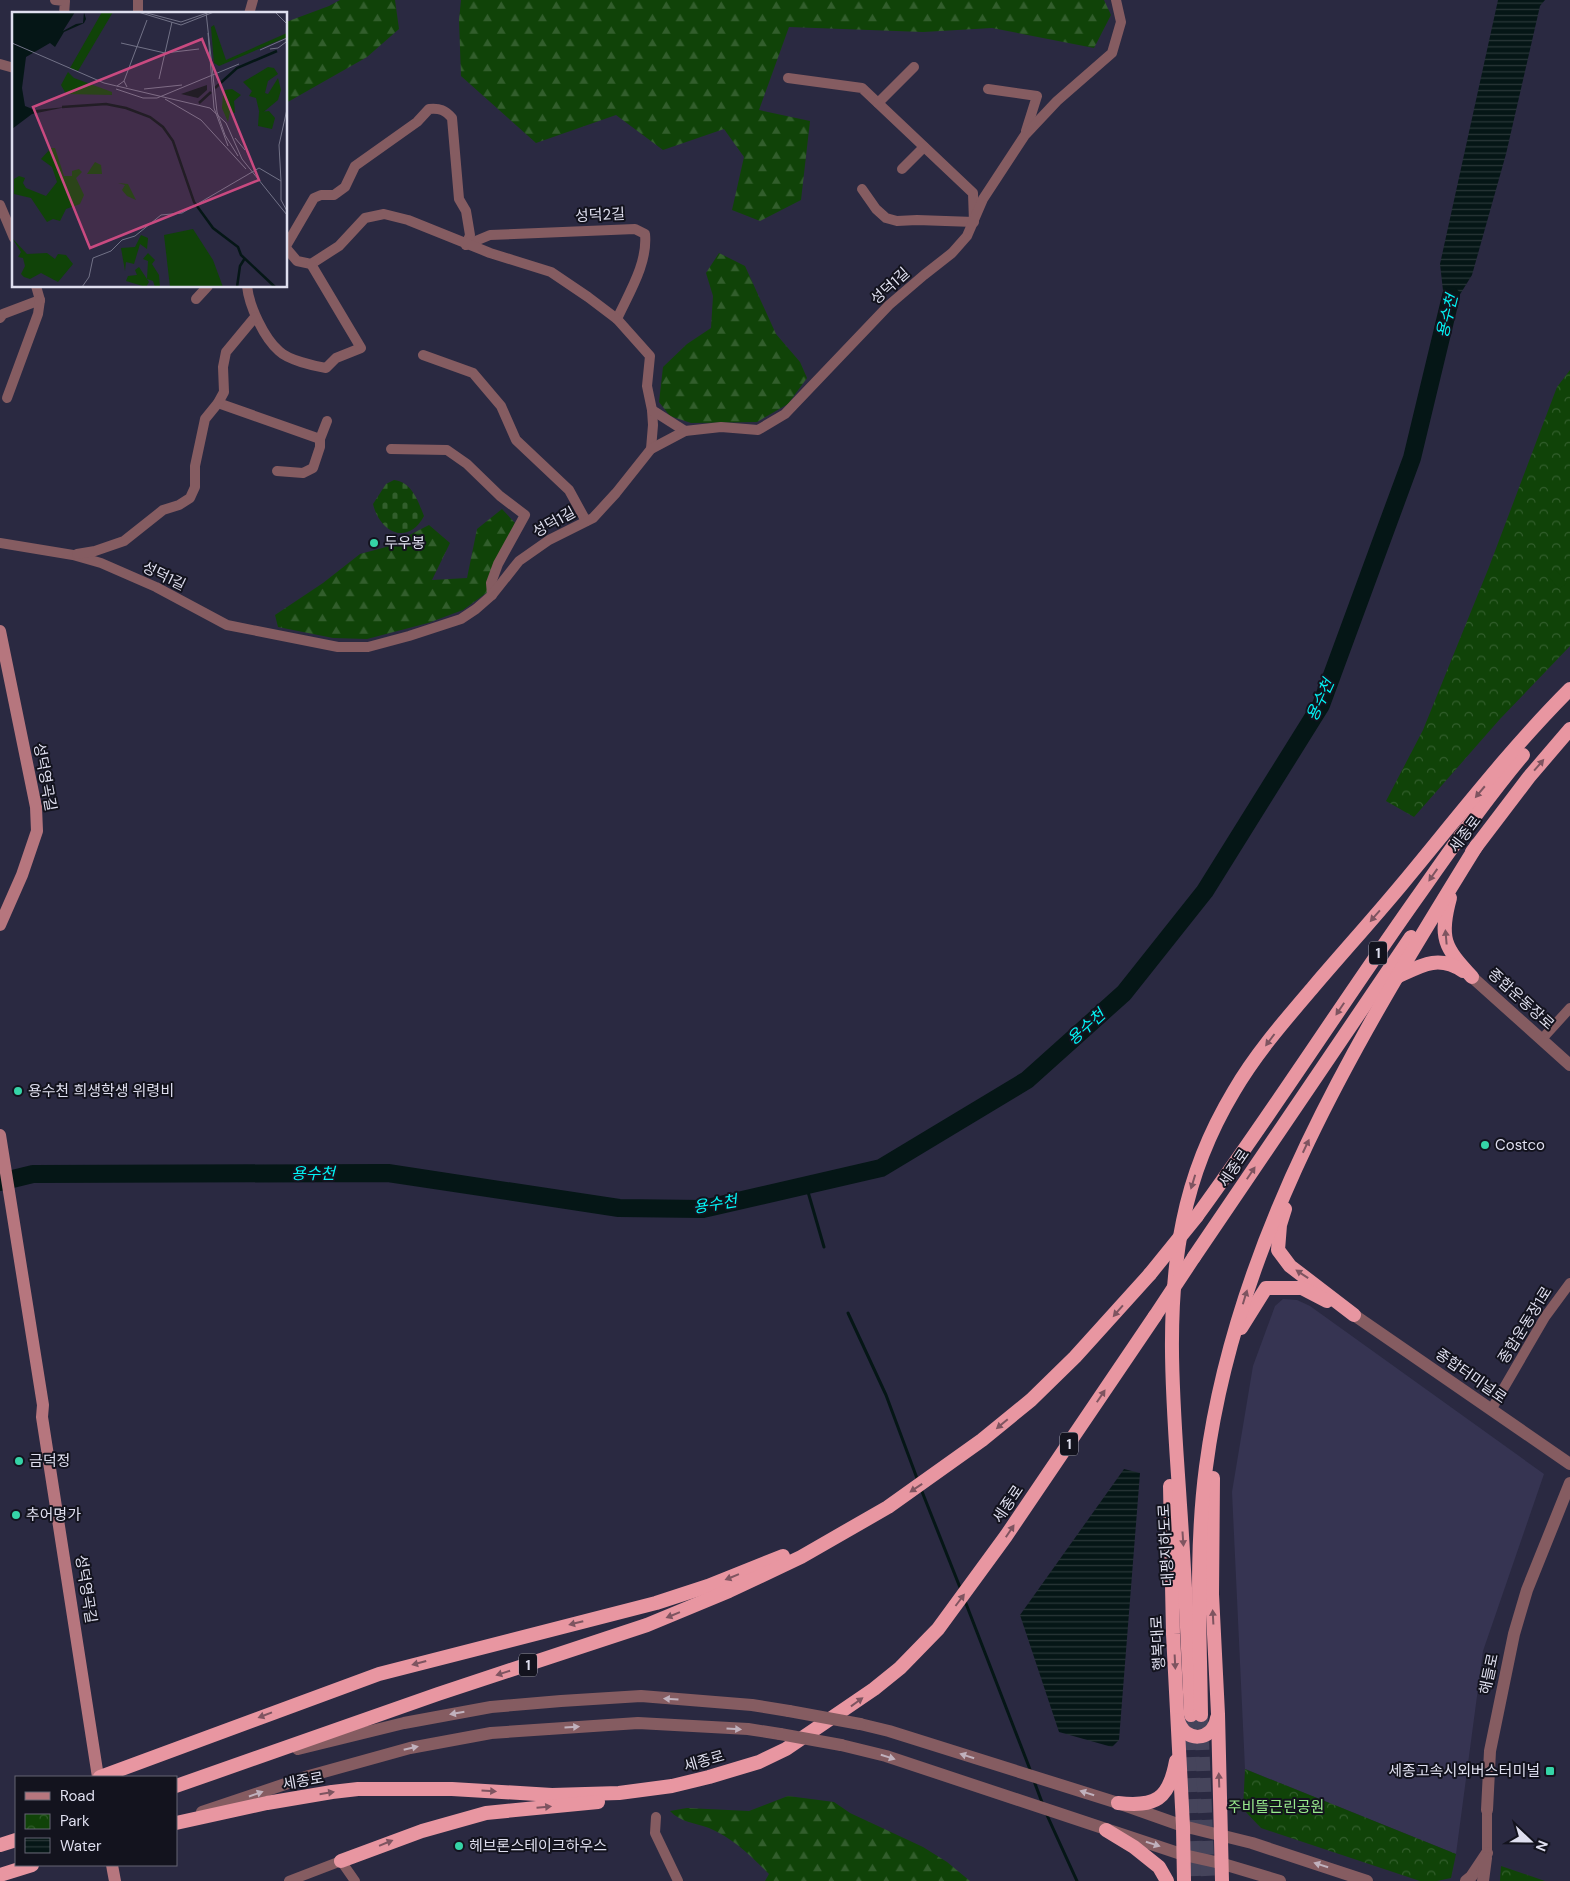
<svg xmlns="http://www.w3.org/2000/svg" width="1570" height="1881" viewBox="0 0 1570 1881" font-family="'DM Sans','Noto Sans KR',sans-serif">
	<defs>
		<pattern id="forest-firs" width="22" height="20" patternUnits="userSpaceOnUse" patternTransform="scale(1.25)"><rect width="22" height="20" fill="#104308"/><path d="M5 1l3.5 6h-7zM16 11l3.5 6h-7z" fill="#325e2c"/></pattern>
		<pattern id="cemetery-stones" width="16" height="16" patternUnits="userSpaceOnUse" patternTransform="scale(1.25)"><rect width="16" height="16" fill="#104308"/><path d="M2 7V4a2 2 0 0 1 4 0v3zM10 15v-3a2 2 0 0 1 4 0v3z" fill="#325e2c"/></pattern>
		<pattern id="park-crowns" width="20" height="18" patternUnits="userSpaceOnUse" patternTransform="scale(1.25)"><rect width="20" height="18" fill="#104308"/><path d="M2 6a3 3 0 1 1 6 0M12 15a3 3 0 1 1 6 0" fill="none" stroke="#325e2c"/></pattern>
		<pattern id="water-rules" width="6" height="5" patternUnits="userSpaceOnUse" patternTransform="scale(1.25)"><rect width="6" height="5" fill="#051616"/><path d="M0 2.5h6" fill="none" stroke="#293738"/></pattern>
	</defs>
	<rect width="100%" height="100%" fill="#2a2941"/>
	<path fill="#363452" d="M1283 1299 1297 1300 1310 1306 1544 1474 1483 1651 1456 1854 1245 1769 1232 1492 1253 1366 1275 1306Z"/>
	<g fill="url(#forest-firs)">
		<path d="M340 0H395L399 29 367 57 286 103V22L329 6Z"/>
		<path d="M461 0H1104L1111 15 1094 48 992 28 923 32 789 27 759 110 810 121 801 200 760 221 732 210 744 157 724 129 663 150 616 115 536 143 461 76 459 20Z"/>
		<path d="M719 253 745 266 776 334 800 362 807 378 788 404 757 422 691 423 670 416 659 402 663 367 687 344 711 328 713 296 706 273Z"/>
		<path d="M502 509 515 523 503 547 489 591 463 610 428 623 367 639 333 638 278 627 275 615 323 583 360 554 386 547 429 525 450 543 432 580 467 578 477 529Z"/>
		<path d="M788 1796 834 1802 850 1813 923 1847 947 1862 970 1881H765L769 1874C751 1856 733 1838 709 1828 695 1823 680 1822 670 1811L687 1808 749 1811Z"/>
	</g>
	<path fill="url(#cemetery-stones)" d="M394 480C412 482 418 501 424 516 408 546 380 533 373 504L386 484Z"/>
	<g fill="url(#park-crowns)">
		<path d="M1570 370V646L1500 719 1414 817 1386 801 1423 730 1489 567 1557 387Z"/>
		<path d="M1245 1769 1456 1854 1451 1878 1437 1881H1420L1261 1828 1243 1809Z"/>
		<path d="M1501 1866 1545 1881H1500Z"/>
	</g>
	<path fill="#104308" d="M1555 569 1567 583 1559 589 1548 576Z"/>
	<g fill="url(#water-rules)">
		<path d="M1498 0H1545L1540 6 1506 154 1472 275 1446 317 1440 264Z"/>
		<path d="M1124 1469 1140 1473 1119 1740 1112 1747 1059 1732 1020 1615Z"/>
	</g>
	<g fill="none" stroke-linecap="round" stroke-linejoin="round">
		<g stroke="#051616" stroke-width="3">
			<path d="M806 1185 824 1247"/>
			<path d="M848 1313 886 1395 918 1481"/>
			<path d="M921 1489 961 1590"/>
			<path d="M965 1601 1031 1772"/>
			<path d="M1034 1781 1043 1805"/>
			<path d="M1046 1813 1077 1881"/>
		</g>
		<path stroke="#051616" stroke-width="18" d="M0 1182 33 1174 388 1173 619 1208 703 1209 881 1168 1027 1080 1124 993 1205 891 1321 705 1412 458 1451 296"/>
		<g stroke="#45445b" stroke-width="14" stroke-dasharray="14 7" stroke-linecap="butt">
			<path d="M1191 1715 1197 1881"/>
			<path d="M1201 1715 1208 1881"/>
		</g>
		<g stroke="#855c61" stroke-width="10">
			<path d="M55 0 65 1 64 14"/>
			<path d="M138 0V14"/>
			<path d="M249 14 253 0"/>
			<path d="M0 64 14 68"/>
			<path d="M788 78 862 88 973 193 974 222 917 220 897 221 886 218 876 209 862 189"/>
			<path d="M988 89 1037 96 1026 131"/>
			<path d="M878 103 914 67"/>
			<path d="M902 169 924 147"/>
			<path d="M0 205 14 238"/>
			<path d="M466 245 490 235 635 229 645 234C648 263 629 293 617 319"/>
			<path d="M286 246 314 198 321 195H334L345 187 355 166 417 122 429 109C440 108 445 110 452 118L459 199 466 211 470 235 466 245"/>
			<path d="M286 248 297 261 311 264 339 246 365 218 384 214 408 220 490 253 551 272 588 297 617 319 650 356 647 386 652 410 653 425 651 449"/>
			<path d="M247 286C249 306 264 338 279 351 288 360 314 366 326 368L336 358 361 348 311 264"/>
			<path d="M196 299 208 286"/>
			<path d="M0 318 3 314 40 300 36 286"/>
			<path d="M423 355 473 373 501 406 516 440 569 490 586 521"/>
			<path d="M7 398 38 314 40 300"/>
			<path d="M218 403 320 439 327 421"/>
			<path d="M652 410 685 431"/>
			<path d="M391 449 447 450 467 464 500 496 525 515 498 564 491 583 492 595"/>
			<path d="M277 471 303 473 313 468 320 447V439"/>
			<path d="M0 543 73 555 101 563 156 587 227 625 338 647H368L409 636 461 619 476 609 492 595 519 561 549 540 593 518 616 493 651 449 685 431 721 427 758 430 785 414 889 305 924 275 952 253 967 236 983 199 1025 135 1057 101 1112 53 1121 22 1116 0"/>
			<path d="M77 554 95 551 124 541 163 510 179 505 190 498 195 487V466L205 419 218 403 224 392 223 367 226 352 255 317"/>
			<path d="M1542 1039 1570 1008"/>
			<path d="M1491 1410 1545 1317 1570 1283"/>
			<path d="M656 1817 655 1833 678 1881"/>
			<path d="M1487 1853V1810"/>
			<path d="M289 1881 341 1861 355 1881"/>
		</g>
		<g stroke="#855c61" stroke-width="12">
			<path d="M1472 977 1570 1065"/>
			<path d="M1354 1315 1570 1464"/>
			<path d="M860 1724 889 1731 1118 1803 1183 1826 1252 1843 1367 1881"/>
			<path d="M841 1745 886 1756 1184 1855 1220 1863 1280 1881"/>
			<path d="M298 1749 404 1723 491 1707 561 1701 641 1696 752 1705 789 1711"/>
			<path d="M1487 1810 1490 1751 1514 1634 1527 1590 1570 1483"/>
			<path d="M202 1812 309 1776 410 1748 491 1733 638 1723 748 1729 780 1734"/>
			<path d="M1466 1881 1471 1877 1487 1853"/>
			<path d="M1483 1881 1486 1858"/>
		</g>
		<g stroke="#b6767e" stroke-width="12">
			<path d="M0 631 36 807 37 831 22 875 0 925"/>
			<path d="M0 1135 43 1405 42 1417 98 1777"/>
			<path d="M112 1865 115 1881"/>
		</g>
		<g stroke="#e896a1" stroke-width="14">
			<path d="M1472 852 1529 777 1570 729"/>
			<path d="M1450 898C1439 938 1444 947 1472 977"/>
			<path d="M1397 977C1420 966 1438 954 1463 971"/>
			<path d="M1285 1209 1280 1225 1278 1250 1290 1266 1354 1315"/>
			<path d="M1197 1216C1275 1109 1346 997 1423 889 1455 843 1487 798 1523 755"/>
			<path d="M1194 1257 1411 937"/>
			<path d="M1241 1328 1266 1288H1302L1327 1301"/>
			<path d="M1213 1478 1212 1594 1218 1714 1222 1881"/>
			<path d="M1170 1486 1173 1634 1183 1826 1184 1881"/>
			<path d="M1191 1715C1188 1645 1185 1575 1180 1505 1174 1411 1164 1314 1183 1221 1192 1176 1210 1131 1234 1091 1256 1053 1286 1019 1315 985 1344 951 1374 918 1403 883 1457 818 1510 749 1570 689"/>
			<path d="M1201 1715C1200 1632 1195 1550 1206 1467 1236 1237 1357 1039 1477 845"/>
			<path d="M1178 1720C1184 1743 1213 1742 1217 1718"/>
			<path d="M100 1777 379 1674 656 1603 708 1586 783 1556"/>
			<path d="M176 1786 438 1694 647 1625 729 1591 801 1557 888 1507 982 1440 1031 1400 1075 1357 1150 1274"/>
			<path d="M1118 1803C1155 1807 1169 1800 1176 1761"/>
			<path d="M176 1823 267 1803 332 1792 358 1789H452L552 1795 619 1793 672 1786 709 1777 759 1762 786 1749 874 1689 900 1668 938 1629 1006 1536 1155 1316"/>
			<path d="M1106 1830 1134 1847 1159 1867 1167 1881"/>
			<path d="M0 1845 16 1840"/>
			<path d="M341 1861 422 1831 486 1813 598 1802"/>
			<path d="M0 1875 32 1865"/>
		</g>
		<g stroke="#855c61" stroke-width="12">
			<path d="M789 1711 860 1724"/>
			<path d="M780 1734 841 1745"/>
		</g>
		<g stroke="#e896a1" stroke-width="14">
			<path d="M1150 1274 1197 1216"/>
			<path d="M1155 1316 1194 1257"/>
		</g>
	</g>
	<defs><path id="oneway-solid" d="M-6-.8H1V-3.2L6.5 0L1 3.2V.8H-6Z" transform="scale(1.25)"/></defs>
	<g fill="#7e5460">
		<use href="#oneway-solid" transform="translate(1539 765) rotate(-49)"/>
		<use href="#oneway-solid" transform="translate(1480 792) rotate(130)"/>
		<use href="#oneway-solid" transform="translate(1433 875) rotate(125)"/>
		<use href="#oneway-solid" transform="translate(1375 916) rotate(131)"/>
		<use href="#oneway-solid" transform="translate(1446 937) rotate(-95)"/>
		<use href="#oneway-solid" transform="translate(1340 1009) rotate(124)"/>
		<use href="#oneway-solid" transform="translate(1270 1040) rotate(127)"/>
		<use href="#oneway-solid" transform="translate(1306 1146) rotate(-65)"/>
		<use href="#oneway-solid" transform="translate(1251 1173) rotate(-56)"/>
		<use href="#oneway-solid" transform="translate(1193 1182) rotate(107)"/>
		<use href="#oneway-solid" transform="translate(1302 1274) rotate(-146)"/>
		<use href="#oneway-solid" transform="translate(1245 1297) rotate(-73)"/>
		<use href="#oneway-solid" transform="translate(1118 1311) rotate(131)"/>
		<use href="#oneway-solid" transform="translate(1101 1396) rotate(-56)"/>
		<use href="#oneway-solid" transform="translate(1002 1424) rotate(140)"/>
		<use href="#oneway-solid" transform="translate(916 1488) rotate(146)"/>
		<use href="#oneway-solid" transform="translate(1010 1531) rotate(-56)"/>
		<use href="#oneway-solid" transform="translate(1183 1539) rotate(86)"/>
		<use href="#oneway-solid" transform="translate(732 1577) rotate(158)"/>
		<use href="#oneway-solid" transform="translate(960 1600) rotate(-53)"/>
		<use href="#oneway-solid" transform="translate(673 1615) rotate(158)"/>
		<use href="#oneway-solid" transform="translate(1213 1617) rotate(-93)"/>
		<use href="#oneway-solid" transform="translate(576 1623) rotate(166)"/>
		<use href="#oneway-solid" transform="translate(1175 1662) rotate(87)"/>
		<use href="#oneway-solid" transform="translate(419 1663) rotate(165)"/>
		<use href="#oneway-solid" transform="translate(503 1673) rotate(162)"/>
		<use href="#oneway-solid" transform="translate(857 1702) rotate(-36)"/>
		<use href="#oneway-solid" transform="translate(265 1715) rotate(159)"/>
		<use href="#oneway-solid" transform="translate(1219 1780) rotate(-92)"/>
		<use href="#oneway-solid" transform="translate(489 1791) rotate(3)"/>
		<use href="#oneway-solid" transform="translate(327 1793) rotate(-9)"/>
		<use href="#oneway-solid" transform="translate(544 1807) rotate(-5)"/>
		<use href="#oneway-solid" transform="translate(386 1843) rotate(-22)"/>
	</g>
	<g fill="#c0b1bd">
		<use href="#oneway-solid" transform="translate(671 1699) rotate(-176)"/>
		<use href="#oneway-solid" transform="translate(457 1713) rotate(170)"/>
		<use href="#oneway-solid" transform="translate(572 1727) rotate(-3)"/>
		<use href="#oneway-solid" transform="translate(734 1729) rotate(3)"/>
		<use href="#oneway-solid" transform="translate(411 1748) rotate(-13)"/>
		<use href="#oneway-solid" transform="translate(967 1756) rotate(-163)"/>
		<use href="#oneway-solid" transform="translate(888 1757) rotate(17)"/>
		<use href="#oneway-solid" transform="translate(1087 1793) rotate(-163)"/>
		<use href="#oneway-solid" transform="translate(256 1794) rotate(-19)"/>
		<use href="#oneway-solid" transform="translate(1153 1844) rotate(18)"/>
		<use href="#oneway-solid" transform="translate(1321 1865) rotate(-162)"/>
	</g>
	<g fill="#35d4a7" stroke="#13131e" stroke-width="2">
		<circle cx="374" cy="543" r="5"/>
		<circle cx="18" cy="1091" r="5"/>
		<circle cx="1485" cy="1145" r="5"/>
		<circle cx="19" cy="1461" r="5"/>
		<circle cx="16" cy="1515" r="5"/>
		<rect x="1545" y="1766" width="10" height="10" rx="2.5"/>
		<circle cx="459" cy="1846" r="5"/>
	</g>
	<g text-anchor="middle" dominant-baseline="central" stroke-width="4" stroke-linejoin="round" paint-order="stroke">
		<g fill="#13131e" stroke="#a2a2b0" stroke-width="1">
			<rect x="1369" y="941.5" width="18" height="23" rx="4"/>
			<rect x="1060" y="1432.5" width="18" height="23" rx="4"/>
			<rect x="519" y="1653.5" width="18" height="23" rx="4"/>
		</g>
		<g font-size="14" font-weight="bold" fill="#dfdfef">
			<text x="1378" y="953">1</text>
			<text x="1069" y="1444">1</text>
			<text x="528" y="1665">1</text>
		</g>
		<g font-size="15" fill="#dfdfef" stroke="#13131e">
			<text transform="translate(600 215) rotate(-3)">성덕2길</text>
			<text transform="translate(890 286) rotate(-42)">성덕1길</text>
			<text transform="translate(554 522) rotate(-29)">성덕1길</text>
			<text transform="translate(164 576) rotate(26)">성덕1길</text>
			<text transform="translate(45 777) rotate(80)">성덕영곡길</text>
			<text transform="translate(1465 834) rotate(-53)">세종로</text>
			<text transform="translate(1521 999) rotate(42)">종합운동장로</text>
			<text transform="translate(1234 1168) rotate(-56)">세종로</text>
			<text transform="translate(1525 1325) rotate(-58)">종합운동장1로</text>
			<text transform="translate(1471 1376) rotate(35)">종합터미널로</text>
			<text transform="translate(1008 1504) rotate(-56)">세종로</text>
			<text transform="translate(1166 1545) rotate(-93)">대평지하도로</text>
			<text transform="translate(86 1589) rotate(81)">성덕영곡길</text>
			<text transform="translate(1158 1643) rotate(-93)">행복대로</text>
			<text transform="translate(1489 1674) rotate(-78)">해들로</text>
			<text transform="translate(704 1761) rotate(-16)">세종로</text>
			<text transform="translate(303 1781) rotate(-10)">세종로</text>
		</g>
		<g font-size="15" fill="#dfdfef" stroke="#13131e" text-anchor="start">
			<text x="384" y="543">두우봉</text>
			<text x="28" y="1091">용수천 희생학생 위령비</text>
			<text x="1495" y="1145">Costco</text>
			<text x="29" y="1461">금덕정</text>
			<text x="26" y="1515">추어명가</text>
			<text x="1540" y="1771" text-anchor="end">세종고속시외버스터미널</text>
			<text x="469" y="1846">헤브론스테이크하우스</text>
		</g>
		<g font-size="15" fill="#98ea8c" stroke="#13131e">
			<text x="1276" y="1807">주비뜰근린공원</text>
		</g>
		<g font-size="16" font-style="italic" fill="#03f5f6" stroke="#13131e">
			<text transform="translate(1447 316) rotate(-76)">용수천</text>
			<text transform="translate(1320 700) rotate(-65)">용수천</text>
			<text transform="translate(1086 1027) rotate(-42)">용수천</text>
			<text x="313" y="1173">용수천</text>
			<text transform="translate(715 1204) rotate(-9)">용수천</text>
		</g>
	</g>
	<g transform="translate(12 12)">
		<rect width="275" height="275" fill="#2a2941"/>
		<path d="M256 55 262 56 266 62 256 69 253 81 256 82 266 66 269 78 266 88 248 103 244 86 237 84 240 79 231 70ZM220 77 229 83 222 89 223 101 218 99 216 110 210 96 211 84 213 78ZM39 136H43L52 164H60V159L67 157 70 160 64 166 72 183 68 192 54 197 48 209 41 207 35 210 19 186 2 182V167L7 164 13 166 11 171 14 176 34 184 45 170 40 155 29 147ZM83 150 89 153 90 162H75ZM106 171 116 172 124 188 115 184 110 178 113 173ZM181 217 201 248 211 275H158L152 223ZM129 223 136 226 135 237 128 232 122 252 114 250 113 259 109 236 123 235ZM0 226 15 242 35 241 43 247 46 242 54 243 61 252 46 270 29 261 18 267 12 265 9 262 13 254 11 246 6 245 9 240ZM136 241 143 248 140 252 147 263 148 275H143L141 269 135 267 136 249 131 247ZM127 255 137 270 134 275 114 269 116 264 125 263 123 258Z" fill="#104308"/>
		<path d="M90 0H101L66 59 58 56ZM202 13 214 48 275 21V25L207 54 202 51 199 15ZM56 60 62 66 100 80V83L54 82 49 73ZM257 99 263 106 260 117 246 114 247 100Z" fill="#104308"/>
		<path d="M0 0H63L51 19 64 12 71 11 72 0 74 7 72 11 70 12 52 20 43 35 38 31 14 45 10 76 13 94 23 98 54 95 20 102 0 117ZM195 73V78L186 86 169 82Z" fill="#051616"/>
		<path fill="none" stroke="#051616" stroke-width="2.5" d="M203 76 225 56 265 39M187 91 199 80M50 95 94 92 114 96 138 105 151 115 161 129 182 190 201 216 226 235 229 243 263 275M225 275 228 254 233 246"/>
		<path fill="none" stroke="#727287" stroke-width="1" d="M126 0 169 13 202 0M131 0 169 10 198 0M194 0 205 100 213 123 226 144M263 0 275 12M196 21 202 96 216 134M0 31 92 71 198 96 214 111 230 147 275 203M109 31 153 41 187 37M258 37 266 36 274 30M248 38 275 26M147 67 160 10M112 69 135 8M105 74 112 69 115 75M104 77 131 86H145L227 52M132 77 170 73M153 87 189 108 234 157M223 126 233 138M269 169V188L275 199M269 169 267 133 275 97M70 275 77 265 81 246 99 239 110 228 123 224 149 203 170 201 247 156 269 169"/>
		<path fill="#c94a80" fill-opacity="0.15" stroke="#c94a80" stroke-width="2.5" d="M190 27 247 168 78 236 21 95Z"/>
		<rect width="275" height="275" fill="none" stroke="#dfdfef" stroke-width="2.5"/>
	</g>
	<rect x="15" y="1776" width="162" height="90" fill="#13131e" stroke="#656572"/>
	<rect x="25" y="1792" width="25" height="8" fill="#b6767e" stroke="#656572"/>
	<text x="60" y="1801" font-size="15" fill="#dfdfef">Road</text>
	<rect x="25" y="1814" width="25" height="15" fill="url(#park-crowns)" stroke="#656572"/>
	<text x="60" y="1826" font-size="15" fill="#dfdfef">Park</text>
	<rect x="25" y="1838" width="25" height="15" fill="url(#water-rules)" stroke="#656572"/>
	<text x="60" y="1851" font-size="15" fill="#dfdfef">Water</text>
	<g transform="translate(1530 1841) rotate(112)" stroke="#13131e" stroke-width="4" paint-order="stroke">
	<path d="M0-4L9 19L0 12L-9 19Z" fill="#dfdfef"/>
	<text y="-8" font-size="14" font-weight="bold" text-anchor="middle" fill="#dfdfef">N</text>
	</g>
</svg>
